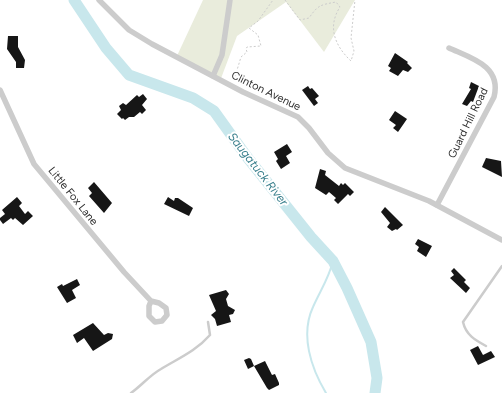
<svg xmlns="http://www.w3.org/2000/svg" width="502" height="393" viewBox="0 0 502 393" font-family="Figtree,sans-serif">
	<rect width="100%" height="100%" fill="#fff"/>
	<path fill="#e9ecdc" d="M203 0H355L324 52 286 2 237 36 220 81 176 58Z"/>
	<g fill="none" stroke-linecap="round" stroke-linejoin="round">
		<path stroke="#c8e7ec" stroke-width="2" d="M326 393C311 368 300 335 313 307 320 291 329 278 333 261"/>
		<path stroke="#c8e7ec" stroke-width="11" d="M74 0 106 48 129 75 193 98 214 111 247 157 311 237 333 261 347 288 371 342 377 378 375 393"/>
	</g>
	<g fill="#161616">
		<path d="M8 36H18V47L25 60 24 68H16V62L7 49Z"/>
		<path d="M395 53 408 62 407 63 412 68 408 72 403 70 398 76 389 71 391 68 388 66Z"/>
		<path d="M471 82 479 86 473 102 471 101 467 106 462 104 471 89 469 88Z"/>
		<path d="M308 86 310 89 312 88 319 96 315 99 318 103 314 106 302 90Z"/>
		<path d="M143 94 147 99 142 105 146 110 142 114 140 112 134 117H129L125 120 123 118 122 119 117 114 121 110 119 106 123 103 126 105 137 95 139 97Z"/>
		<path d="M395 111 407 119 398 132 393 128 396 125 389 120Z"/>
		<path d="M287 144 292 152 286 156 290 163 281 169 276 161 278 159 274 152Z"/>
		<path d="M486 158 501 161 502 177 482 167Z"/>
		<path d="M320 169 326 171 325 175 339 186 341 183 343 185 345 183 354 192 350 196 348 194 338 204 334 200 336 198 329 192 326 195 315 188Z"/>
		<path d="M94 182 112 203 104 213 89 196 92 193 88 188Z"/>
		<path d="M17 197 22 203 19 206 25 214 28 211 33 216 23 225 15 218 13 220 11 218 3 224 0 220V218L5 214 2 210Z"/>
		<path d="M168 197 174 201 175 198H178L193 208 189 216 164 204Z"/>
		<path d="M385 207 403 225 397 230 396 229 392 231 387 227 390 223 381 212Z"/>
		<path d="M418 239 432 246 426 257 417 251 419 247 415 244Z"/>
		<path d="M454 268 466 280 464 282 470 288 466 293 450 278 454 275 451 271Z"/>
		<path d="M77 279 80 285 72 290 76 298 67 303 57 287 62 284 63 286Z"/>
		<path d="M226 290 229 294 226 299 228 306 235 310 233 314 229 315 231 322 217 326 215 319 211 315 216 311 209 295Z"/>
		<path d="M93 323 104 335 108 333 113 334 112 339 93 351 84 338 77 343 73 335Z"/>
		<path d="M478 346 483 355 491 351 495 357 478 365 470 350Z"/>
		<path d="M249 358 251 359 254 366 265 361 272 375 275 374 279 383V385L269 390 267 388 254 366 248 369 244 360Z"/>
	</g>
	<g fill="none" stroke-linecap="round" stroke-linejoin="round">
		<g stroke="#ccc" stroke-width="1" stroke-dasharray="2 2" stroke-linecap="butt">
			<path d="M285 0 300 20 309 18C318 5 320 5 336 2L340 7C327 27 335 46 351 61L354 51 351 38 355 0"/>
			<path d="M234 80 241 57 247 52 246 49 247 47 261 46 258 35 249 28 258 21 273 0"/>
		</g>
		<g stroke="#ccc" stroke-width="2.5">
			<path d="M486 346C475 340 466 335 463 322L502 266"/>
			<path d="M131 393C141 386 150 375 161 369 179 358 196 351 210 335L208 322"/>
		</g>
		<g stroke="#ccc" stroke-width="5.5">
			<path d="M99 0 129 30 152 44 243 92 298 117 309 128 328 153 345 168 429 201 502 240"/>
			<path d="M213 76 222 55 230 0"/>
			<path d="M0 90 34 164 124 272 151 301 159 303 166 308 167 315 162 321 155 322 149 316V306L151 301"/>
			<path d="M437 205 494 97C502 66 471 58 449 48"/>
		</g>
	</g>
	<g text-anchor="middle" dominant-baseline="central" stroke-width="4" stroke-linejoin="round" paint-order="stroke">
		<g font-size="11" fill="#2f2f2f" stroke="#fff">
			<text transform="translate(266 91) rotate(26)">Clinton Avenue</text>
			<text transform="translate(468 123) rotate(-64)">Guard Hill Road</text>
			<text transform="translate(73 196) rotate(51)">Little Fox Lane</text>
		</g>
		<g font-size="12" font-style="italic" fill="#397f8c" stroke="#fff">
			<text transform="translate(258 169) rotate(52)">Saugatuck River</text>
		</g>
	</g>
</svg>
